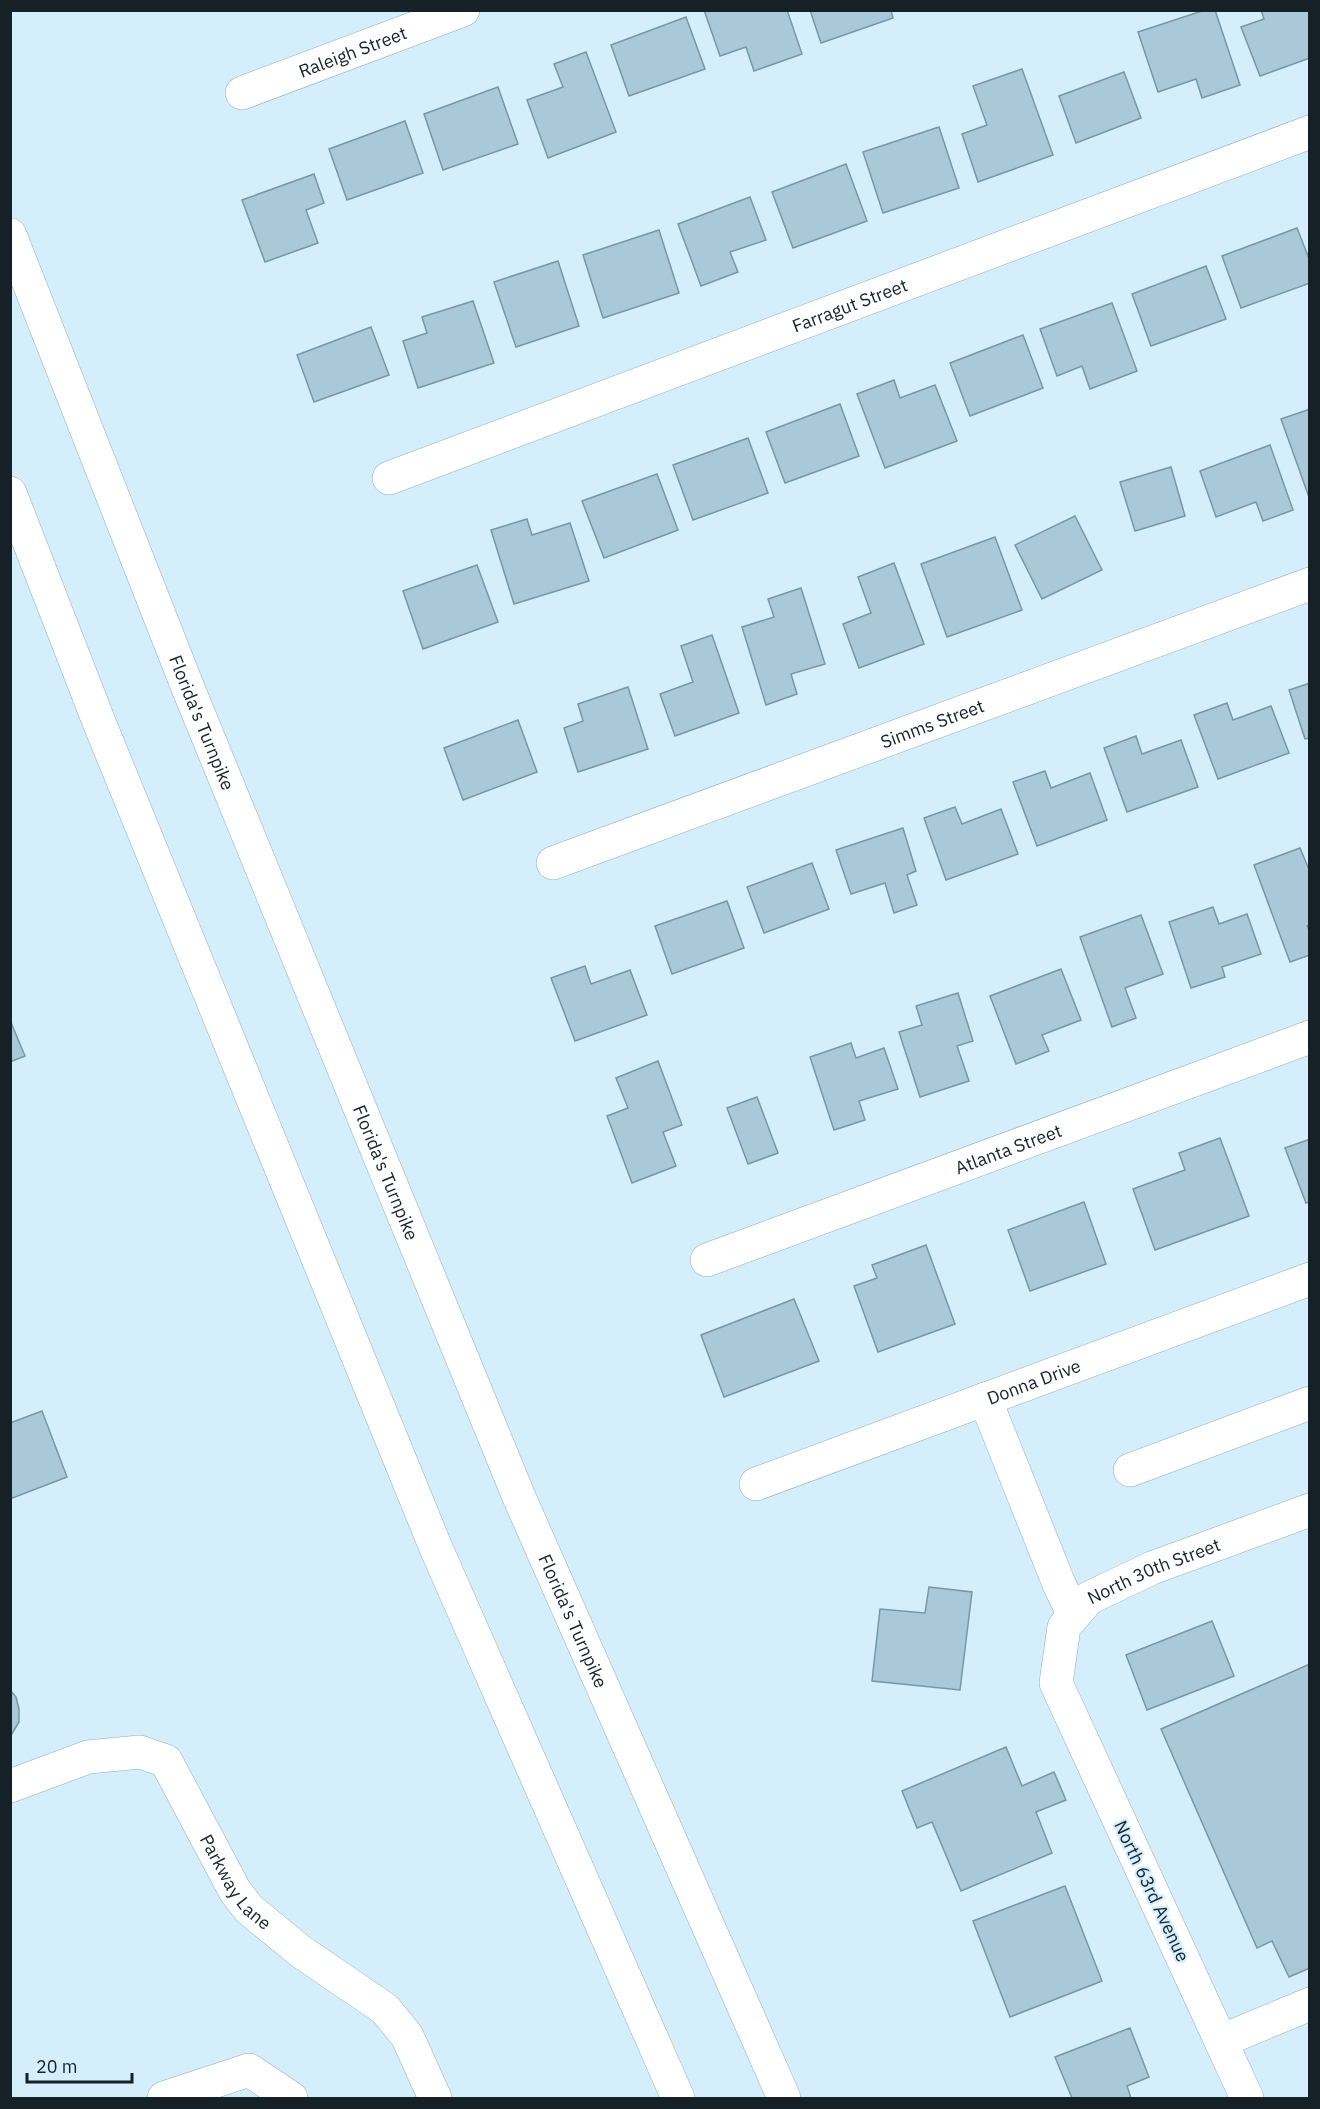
<svg xmlns="http://www.w3.org/2000/svg" width="1320" height="2109" viewBox="0 0 1320 2109" font-family="'IBM Plex Sans',sans-serif">
	<rect width="100%" height="100%" fill="#d4eefb"/>
	<g fill="#a9c9d9" stroke="#7897a6" stroke-width="1.5">
		<path d="M704 10H787L802 54 754 71 746 47 720 56Z"/>
		<path d="M810 10H891L893 18 821 43Z"/>
		<path d="M1205 10H1215L1240 85 1202 98 1196 79 1158 92 1138 32Z"/>
		<path d="M1261 10H1310V58L1260 76 1241 27 1264 19Z"/>
		<path d="M686 17 705 69 629 96 611 45Z"/>
		<path d="M586 52 616 132 548 158 527 100 563 87 554 64Z"/>
		<path d="M1022 69 1053 155 978 182 962 134 987 125 973 86Z"/>
		<path d="M1124 72 1141 118 1076 143 1059 96Z"/>
		<path d="M498 87 518 144 443 170 424 114Z"/>
		<path d="M405 121 423 173 347 200 329 149Z"/>
		<path d="M939 127 959 188 883 213 863 152Z"/>
		<path d="M846 164 867 221 793 248 772 192Z"/>
		<path d="M314 174 324 203 306 210 318 243 265 262 242 200Z"/>
		<path d="M750 197 766 240 730 252 738 272 701 286 678 224Z"/>
		<path d="M1297 228 1310 261V283L1241 308 1222 256Z"/>
		<path d="M659 230 679 293 603 318 583 255Z"/>
		<path d="M558 261 579 326 516 347 494 282Z"/>
		<path d="M1206 266 1226 319 1151 346 1132 294Z"/>
		<path d="M473 301 494 363 418 388 403 341 427 333 422 317Z"/>
		<path d="M1112 303 1137 371 1090 389 1082 366 1057 376 1040 329Z"/>
		<path d="M371 327 389 375 314 402 297 355Z"/>
		<path d="M1023 335 1043 388 970 416 950 363Z"/>
		<path d="M894 380 900 398 935 385 957 441 885 468 857 394Z"/>
		<path d="M840 404 859 456 785 483 766 432Z"/>
		<path d="M1310 409V500L1281 419Z"/>
		<path d="M748 438 768 493 693 520 673 465Z"/>
		<path d="M1270 445 1293 510 1263 521 1256 502 1216 517 1200 471Z"/>
		<path d="M1171 467 1185 516 1135 531 1120 482Z"/>
		<path d="M657 474 678 530 604 558 582 501Z"/>
		<path d="M1075 516 1102 570 1042 599 1015 545Z"/>
		<path d="M527 519 532 535 570 523 589 581 514 604 491 530Z"/>
		<path d="M995 537 1022 610 947 637 921 564Z"/>
		<path d="M894 563 924 644 859 668 843 624 871 613 858 577Z"/>
		<path d="M477 565 498 622 423 649 403 591Z"/>
		<path d="M801 588 825 664 791 674 797 694 766 705 742 627 774 617 768 599Z"/>
		<path d="M712 635 739 713 675 736 660 694 693 682 681 646Z"/>
		<path d="M1310 683V738L1305 739 1289 690Z"/>
		<path d="M628 687 648 749 578 772 564 728 583 721 578 704Z"/>
		<path d="M1227 703 1233 720 1271 706 1289 753 1218 779 1194 715Z"/>
		<path d="M518 720 537 772 463 800 444 748Z"/>
		<path d="M1136 736 1142 754 1181 740 1198 787 1127 812 1104 748Z"/>
		<path d="M1045 771 1051 788 1090 773 1107 820 1037 846 1013 782Z"/>
		<path d="M955 807 962 824 1001 809 1018 854 946 880 924 818Z"/>
		<path d="M903 828 916 871 907 875 917 905 894 913 885 883 851 894 836 850Z"/>
		<path d="M1300 848 1310 872V925L1307 926 1310 931V955L1290 962 1254 865Z"/>
		<path d="M812 863 829 909 764 933 747 887Z"/>
		<path d="M727 901 744 948 672 974 655 926Z"/>
		<path d="M1213 907 1219 924 1247 914 1261 954 1222 967 1225 977 1191 988 1169 922Z"/>
		<path d="M1141 915 1163 974 1125 988 1136 1018 1112 1027 1080 937Z"/>
		<path d="M585 966 591 984 630 970 647 1015 575 1041 551 978Z"/>
		<path d="M1061 969 1081 1020 1042 1035 1049 1051 1016 1064 990 996Z"/>
		<path d="M958 993 973 1041 957 1046 969 1081 920 1097 899 1032 922 1025 916 1006Z"/>
		<path d="M10 1020 25 1056 10 1062Z"/>
		<path d="M851 1043 856 1058 884 1048 898 1089 859 1101 865 1120 834 1130 810 1057Z"/>
		<path d="M658 1061 682 1125 663 1132 676 1166 632 1183 607 1116 628 1108 616 1078Z"/>
		<path d="M757 1097 778 1153 748 1164 727 1108Z"/>
		<path d="M1220 1138 1249 1216 1155 1250 1133 1189 1185 1170 1179 1153Z"/>
		<path d="M1310 1139V1202L1306 1203 1285 1148Z"/>
		<path d="M1084 1202 1106 1264 1030 1291 1008 1230Z"/>
		<path d="M926 1245 955 1324 878 1352 854 1286 877 1278 872 1265Z"/>
		<path d="M794 1299 819 1361 724 1397 701 1335Z"/>
		<path d="M42 1411 67 1477 10 1499V1423Z"/>
		<path d="M929 1587 972 1592 960 1690 872 1681 880 1609 925 1613Z"/>
		<path d="M1212 1621 1234 1676 1147 1710 1126 1655Z"/>
		<path d="M1310 1664V1968L1289 1977 1272 1941 1257 1948 1161 1729Z"/>
		<path d="M10 1690 16 1697 19 1709V1722L10 1737Z"/>
		<path d="M1006 1747 1022 1786 1054 1772 1066 1800 1036 1812 1052 1853 961 1891 932 1822 917 1828 902 1791Z"/>
		<path d="M1065 1886 1102 1981 1010 2017 973 1921Z"/>
		<path d="M1130 2028 1149 2077 1127 2086 1131 2098H1072L1055 2057Z"/>
	</g>
	<g fill="none" stroke-linecap="round" stroke-linejoin="round">
		<g stroke="#8faebd" stroke-width="34">
			<g id="minor">
				<path id="s1" d="M242 93 463 10"/>
				<path id="s2" d="M389 478 1310 132"/>
				<path id="s3" d="M553 863 1310 584"/>
				<path id="s4" d="M707 1260 1310 1037"/>
				<path d="M985 1399 1059 1584 1074 1615"/>
				<path d="M1130 1470 1310 1403"/>
				<path id="s5" d="M756 1484 1310 1279"/>
				<path id="s6" d="M10 1786 88 1757 140 1752 166 1761 235 1891 249 1909 300 1951 385 2009 407 2036 435 2098"/>
				<path d="M1221 2041 1310 2004"/>
				<path d="M164 2098 249 2070 291 2098"/>
				<path id="s7" d="M1247 2098 1056 1683 1064 1627 1089 1598 1152 1568 1310 1510"/>
			</g>
		</g>
		<g stroke="#8faebd" stroke-width="34">
			<g id="highway">
				<path id="s8" d="M10 235 188 688 519 1497 784 2098"/>
				<path d="M10 493 99 722 436 1548 678 2098"/>
			</g>
		</g>
		<use href="#minor" stroke="#fff" stroke-width="33"/>
		<use href="#highway" stroke="#fff" stroke-width="33"/>
	</g>
	<g text-anchor="middle" dominant-baseline="central" stroke-width="4.5" stroke-linejoin="round" paint-order="stroke">
		<g font-size="18" fill="#152127" stroke="#d4eefb">
			<text stroke="none"><textPath href="#s1" startOffset="118">Raleigh Street</textPath></text>
			<text stroke="none"><textPath href="#s2" startOffset="492">Farragut Street</textPath></text>
			<text stroke="none"><textPath href="#s8" startOffset="524">Florida's Turnpike</textPath></text>
			<text stroke="none"><textPath href="#s3" startOffset="404">Simms Street</textPath></text>
			<text stroke="none"><textPath href="#s4" startOffset="321">Atlanta Street</textPath></text>
			<text stroke="none"><textPath href="#s8" startOffset="1010">Florida's Turnpike</textPath></text>
			<text stroke="none"><textPath href="#s5" startOffset="296">Donna Drive</textPath></text>
			<text stroke="none"><textPath href="#s7" startOffset="622">North 30th Street</textPath></text>
			<text stroke="none"><textPath href="#s8" startOffset="1496">Florida's Turnpike</textPath></text>
			<text stroke="none"><textPath href="#s6" startOffset="303">Parkway Lane</textPath></text>
			<text transform="translate(1152 1891) rotate(65)">North 63rd Avenue</text>
		</g>
	</g>
	<rect width="1320" height="2109" fill="none" stroke="#152127" stroke-width="24"/>
	<path d="M27 2073v9h105v-9" fill="none" stroke="#152127" stroke-width="3"/>
	<text x="36" y="2073" font-size="18" fill="#152127" stroke="#d4eefb" stroke-width="4.5" paint-order="stroke">20 m</text>
</svg>
